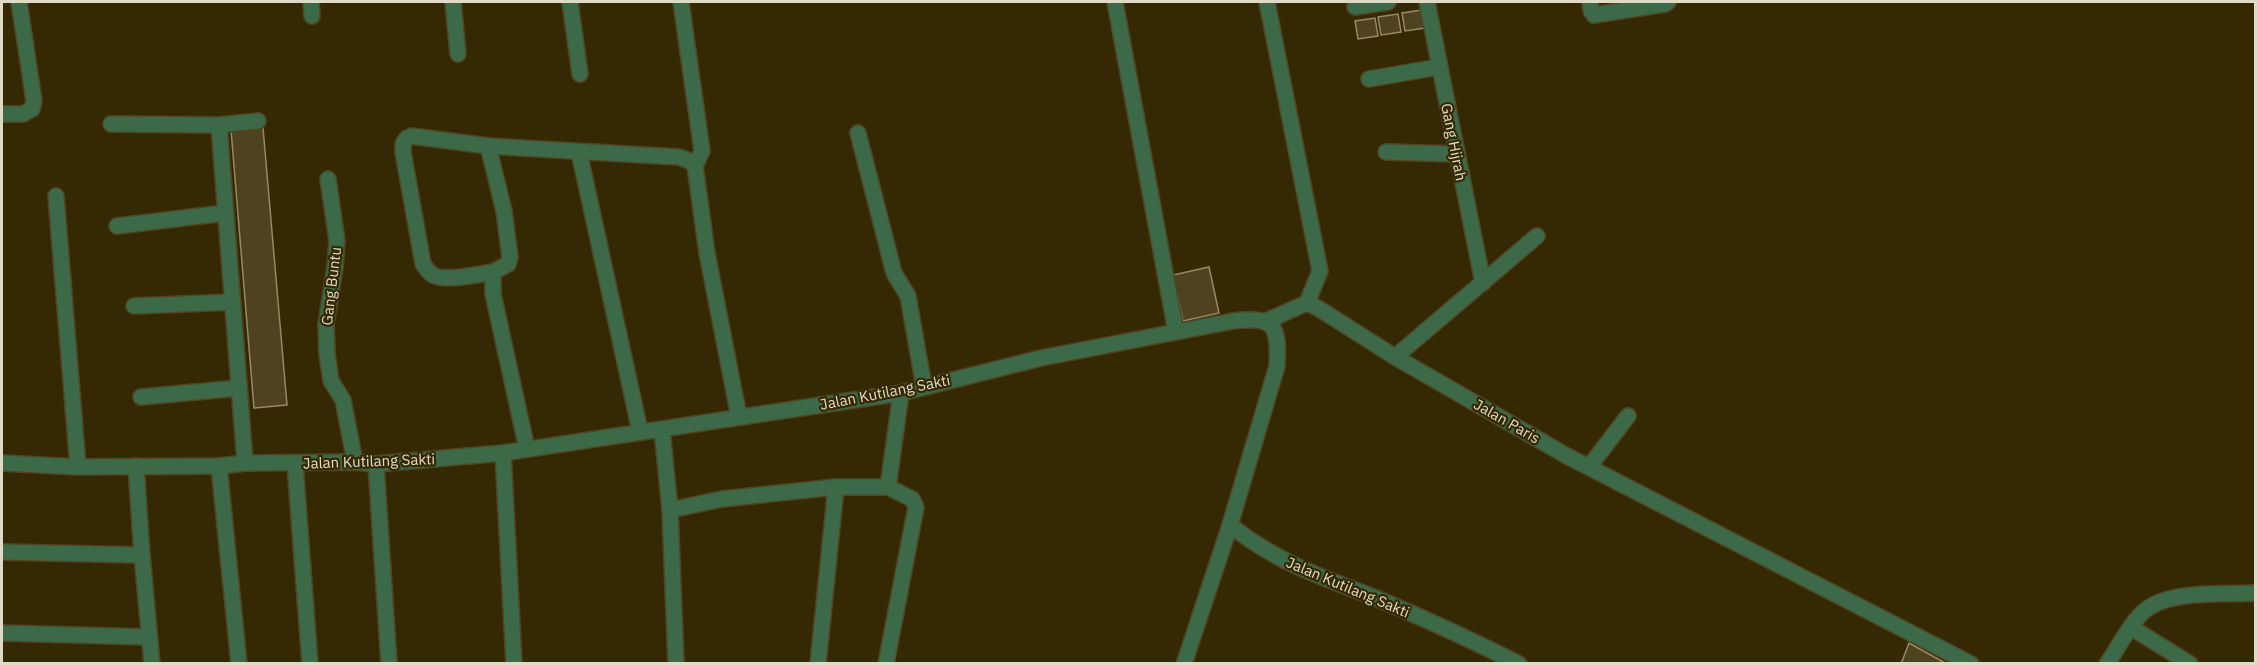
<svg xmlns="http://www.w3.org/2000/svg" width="2257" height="665" viewBox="0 0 2257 665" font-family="'IBM Plex Sans',sans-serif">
	<rect width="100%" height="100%" fill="#352904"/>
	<g fill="#4f431f" stroke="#968964" stroke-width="1.5">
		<path d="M1422 10 1425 28 1405 31 1402 13Z"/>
		<path d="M1398 14 1401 32 1381 35 1378 17Z"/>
		<path d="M1375 18 1378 36 1358 39 1355 21Z"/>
		<path d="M263 128 287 405 254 408 231 130Z"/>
		<path d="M1209 267 1219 313 1183 321 1173 275Z"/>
		<path d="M1909 643 1947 664H1901Z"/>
	</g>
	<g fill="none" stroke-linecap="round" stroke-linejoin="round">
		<g stroke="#504523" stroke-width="18">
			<g id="minor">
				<path d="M311 2 312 16"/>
				<path d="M453 2 458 54"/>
				<path d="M570 2 580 74"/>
				<path d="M681 2 702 151 695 166"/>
				<path d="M1115 2 1176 332"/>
				<path d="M1267 2 1320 271 1307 303"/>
				<path d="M1427 2 1483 283"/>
				<path d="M1590 2 1591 11 1594 15 1665 4 1668 2"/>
				<path d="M1355 7 1388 2"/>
				<path d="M1369 79 1439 67"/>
				<path d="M2 114H23L32 109 34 101 19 2"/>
				<path d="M111 124 219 125 258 121"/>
				<path d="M219 125 245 463"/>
				<path d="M858 133 894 273 908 296 924 387"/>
				<path d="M488 146 504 211 510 257 508 264 493 272V294L527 449"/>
				<path d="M579 152 640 431"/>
				<path d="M1386 152 1456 154"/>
				<path d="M328 179 337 241 335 267 326 324 327 354 331 381 343 400 355 462"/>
				<path d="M56 196 78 467"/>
				<path d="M117 226 225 213"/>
				<path d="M493 272C479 274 444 282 433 275 429 273 426 268 423 264L403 152V144L407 138 412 136 488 146 679 157 690 161 695 166 707 253 739 417"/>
				<path d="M134 306 233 302"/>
				<path d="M1266 321 1307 303 1318 308 1395 357 1567 456 1971 664"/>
				<path d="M1395 357 1537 236"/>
				<path d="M141 397 239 388"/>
				<path d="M662 430 670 510 676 664"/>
				<path d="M503 453 514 664"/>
				<path d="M2 463 78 467 219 466 245 463 355 462 376 464 503 453 901 393 1041 358 1233 321C1276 316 1279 326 1277 366L1230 525C1276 562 1319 576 1373 597 1422 617 1471 640 1519 664"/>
				<path d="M295 464 310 664"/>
				<path d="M376 464 389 664"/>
				<path d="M136 466 142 555 152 664"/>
				<path d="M219 466 239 664"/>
				<path d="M1589 467 1628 416"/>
				<path d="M670 510 722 499 836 487"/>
				<path d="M2 552 142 555"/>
				<path d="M2132 628 2190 664"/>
				<path d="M2 633 149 637"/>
				<path d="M818 664 836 487H888"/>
				<path d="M886 664 916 507 912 499 888 487 901 393"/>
				<path d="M1184 664 1230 525"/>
				<path d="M2107 664C2118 648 2128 627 2142 613 2166 589 2223 595 2256 593"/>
			</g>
		</g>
		<use href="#minor" stroke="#3c6948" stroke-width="15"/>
	</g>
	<g text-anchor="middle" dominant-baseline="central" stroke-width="4.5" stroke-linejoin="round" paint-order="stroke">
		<g font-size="15" fill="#e0d9c6" stroke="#352904">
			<text transform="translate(1454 142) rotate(79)">Gang Hijrah</text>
			<text transform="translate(331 286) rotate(-83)">Gang Buntu</text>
			<text transform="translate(885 392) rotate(-11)">Jalan Kutilang Sakti</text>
			<text transform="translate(1507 421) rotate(30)">Jalan Paris</text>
			<text transform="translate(369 461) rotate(-2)">Jalan Kutilang Sakti</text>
			<text transform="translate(1348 587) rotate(23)">Jalan Kutilang Sakti</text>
		</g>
	</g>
	<rect width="2257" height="665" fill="none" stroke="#e0d9c6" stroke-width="6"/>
</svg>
